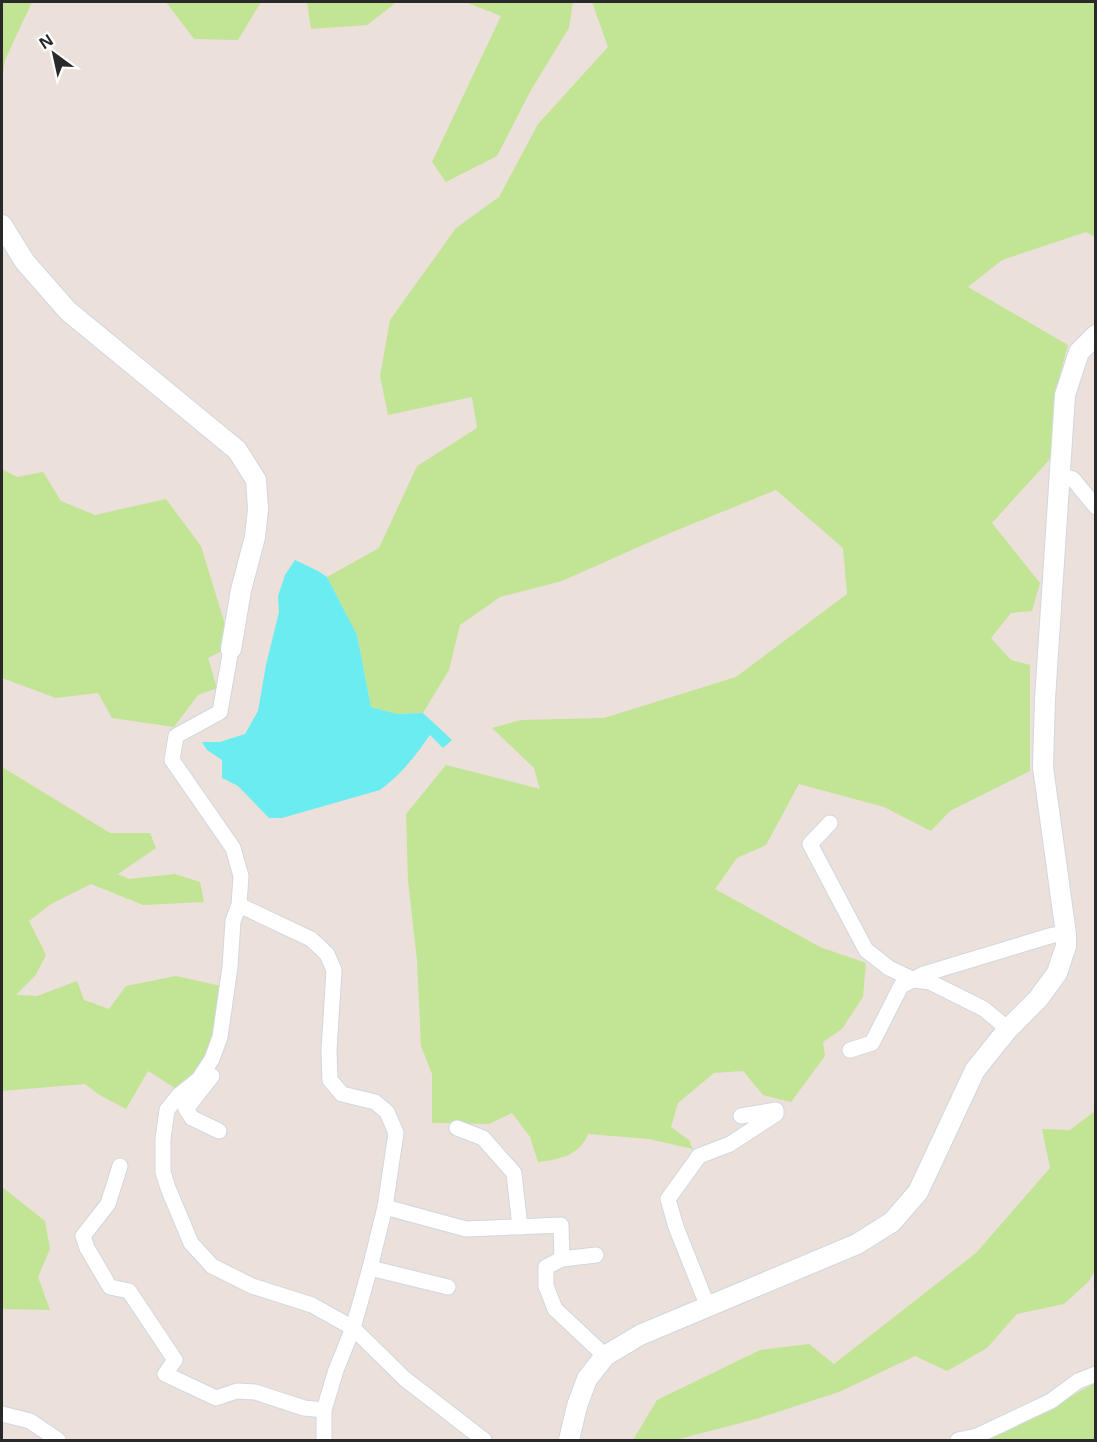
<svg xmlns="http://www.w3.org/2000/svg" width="1097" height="1442" viewBox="0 0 1097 1442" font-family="'Noto Sans',sans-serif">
	<rect width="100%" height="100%" fill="#ece0da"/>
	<g fill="#c2e495">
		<path d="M2 2H32L5 60 2 80Z"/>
		<path d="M166 2H261L238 40 194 39Z"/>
		<path d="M307 2H397L367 25 311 29Z"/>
		<path d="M465 2H573L569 28 531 90 497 156 446 182 432 162 501 16Z"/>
		<path d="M592 2H1095V237L1086 232 1002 260 968 287 1068 345 1054 397 1051 458 992 523 1040 583 1032 611 1011 613 991 638 1011 660 1030 665V771L950 811 931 831 884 807 799 784 766 845 737 858 715 889 820 947 866 963 863 997 842 1029 823 1042 825 1056 791 1102 763 1095 743 1071 714 1073 678 1103 671 1127 689 1140 693 1149 649 1139 588 1134C580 1155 559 1160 538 1162L530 1137 512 1113 489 1124 432 1123V1074L421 1046 417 960 408 881 406 814 446 765 540 789 534 768 492 728 521 720 604 718 736 677 847 594 843 548 776 490 670 533 562 581 500 597 460 625 449 670 423 713 397 714 371 707 357 635 327 577 379 548 417 466 477 428 472 397 388 415 380 376 390 320 456 228 499 197 538 124 608 47Z"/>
		<path d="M2 469 17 477 43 472 61 501 95 515 166 499 201 546 227 631 220 652 208 658 217 688 198 695 174 727 112 718 98 693 56 698 2 678Z"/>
		<path d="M2 767 110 833H150L156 848 118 874 129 879 175 874 200 882 204 902 143 905 91 884 51 904 29 921 46 955 35 976 16 995 37 996 77 981 84 1000 109 1009 126 986 176 976 221 986 217 1065 204 1081 193 1076 175 1088 148 1071 126 1109 98 1094 85 1084 2 1091Z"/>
		<path d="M1095 1111V1270L1089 1281 1064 1304 1017 1314 987 1348 947 1371 915 1356 839 1392 756 1419 675 1440H633L657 1400 760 1350 809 1344 834 1364 976 1253 1050 1168 1042 1129 1070 1130Z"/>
		<path d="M2 1187 45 1221 50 1249 38 1277 50 1310 2 1309Z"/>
		<path d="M1095 1383V1440H978L1004 1433Z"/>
	</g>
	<path fill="#6aecf0" d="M295 560 318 571 327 577 357 635 371 707 397 714 423 713 452 740 443 748 430 735C416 755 400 776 380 790L282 818H269L238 786 222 778V760L207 750 202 742H220L245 734 258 711 266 665 279 612 278 596 285 575Z"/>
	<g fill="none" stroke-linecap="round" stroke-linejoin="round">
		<g stroke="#cfd7e2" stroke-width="17">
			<g id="minor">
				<path d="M1061 475 1073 479 1096 507"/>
				<path d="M231 649 220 712 176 736 172 760 233 848 241 876 239 905 233 921 230 967 220 1037 212 1059 199 1079 179 1095 167 1110 163 1139V1172L168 1188 191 1243 212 1266 252 1286 312 1305 353 1328 405 1379 484 1440"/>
				<path d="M830 823 810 844 866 950 889 968 914 980 930 982 984 1009 1008 1029"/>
				<path d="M239 905 311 939 327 954 334 970 329 1050 330 1080 342 1094 375 1102 387 1112 396 1133 385 1207 370 1268 353 1328 336 1370 324 1410V1440"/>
				<path d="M850 1050 872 1043 901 986 924 974 1053 935 1066 934"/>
				<path d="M212 1076 186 1109 192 1118 219 1131"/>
				<path d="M457 1128 483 1138 514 1173 520 1227"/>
				<path d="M120 1166 108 1204 83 1236 87 1248 110 1287 129 1291 175 1360 165 1374 216 1398 237 1391 255 1392 304 1408 324 1410"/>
				<path d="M385 1207 466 1229 561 1225 562 1259"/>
				<path d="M596 1255 562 1259 546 1267V1286L555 1309 605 1356"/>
				<path d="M370 1268 448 1287"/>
				<path d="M708 1307 676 1227 668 1199 699 1156 730 1144 776 1114V1110L741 1116"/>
				<path d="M2 1414 30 1421 58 1440"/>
				<path d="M958 1440 977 1436 1051 1401 1078 1381 1096 1374"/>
			</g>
		</g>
		<g stroke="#cfd7e2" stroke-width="22">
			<g id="tertiary">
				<path d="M2 225 25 262 68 311 237 450 256 480 258 509 255 537 241 590 231 649"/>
				<path d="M569 1440 577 1406 587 1379 605 1356 640 1335 857 1244 892 1222 918 1192 975 1070 1008 1029 1038 999 1057 973 1066 946V934L1043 767 1045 699 1065 395 1079 352 1096 335"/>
			</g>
		</g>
		<use href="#minor" stroke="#fff" stroke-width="15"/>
		<use href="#tertiary" stroke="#fff" stroke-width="20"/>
	</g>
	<rect width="1097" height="1442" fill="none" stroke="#292929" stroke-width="6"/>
	<g transform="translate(54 54) rotate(327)" stroke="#ffffff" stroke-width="4.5" paint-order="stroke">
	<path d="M0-4.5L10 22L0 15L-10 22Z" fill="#292929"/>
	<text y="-9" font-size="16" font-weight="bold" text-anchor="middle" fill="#292929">N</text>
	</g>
</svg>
